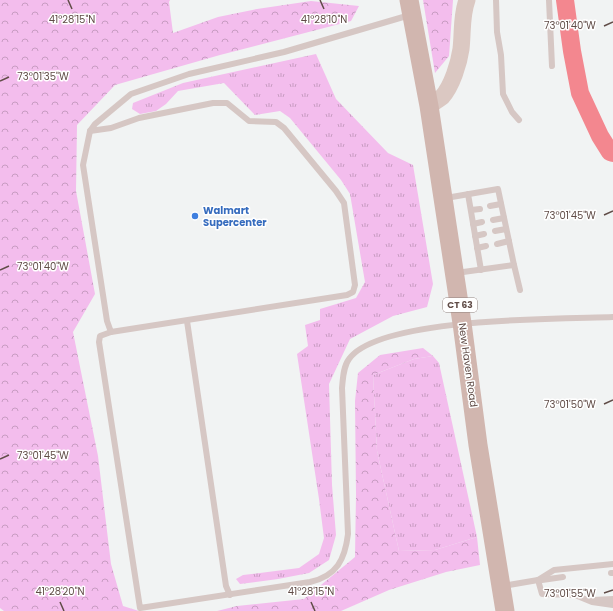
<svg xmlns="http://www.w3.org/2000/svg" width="613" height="611" viewBox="0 0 613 611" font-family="Poppins,sans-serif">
	<defs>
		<pattern id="grass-tufts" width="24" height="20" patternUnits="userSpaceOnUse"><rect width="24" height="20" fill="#f3bded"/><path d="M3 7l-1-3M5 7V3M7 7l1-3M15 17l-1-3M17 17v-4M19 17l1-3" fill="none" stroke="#c89cc2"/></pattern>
		<pattern id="forest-crowns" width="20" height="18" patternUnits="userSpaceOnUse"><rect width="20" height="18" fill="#f3bded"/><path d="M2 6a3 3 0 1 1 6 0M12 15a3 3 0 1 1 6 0" fill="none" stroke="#c89cc2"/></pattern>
	</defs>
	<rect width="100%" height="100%" fill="#f1f3f3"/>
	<g fill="url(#grass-tufts)">
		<path d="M316 54 336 99 388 153 413 165 433 284 427 307 393 316 350 339 329 384 332 485 336 535 329 560 309 573 278 579 240 584 236 579 243 575 299 568 319 554 324 538 319 499 297 354 308 346 305 325 320 320V309L356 298 365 282 350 194 341 180 290 118 280 111 255 115 224 83 178 91 166 104 156 111 140 114 132 109 133 103 183 83Z"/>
		<path d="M433 356 439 363 477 537 435 550 399 551 377 451 373 375 414 359Z"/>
	</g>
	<g fill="url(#forest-crowns)">
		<path d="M0 0H170L169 2 173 33 218 17 257 9 311 1 359 6 351 21 220 55 115 85 77 125 76 191 95 294 73 332 98 456 111 564 123 606 139 611H4L0 608Z"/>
		<path d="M423 0H453L449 56 435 73Z"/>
		<path d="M423 348 433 356 414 359 373 375 377 451 399 551 435 550 477 537 480 565 446 572 389 590 341 611H217L237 606 304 599 355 557 356 495 355 401 358 373 380 355Z"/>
	</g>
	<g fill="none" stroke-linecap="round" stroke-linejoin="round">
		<path stroke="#f3878f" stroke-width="18" d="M565 0 572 51 580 93 600 136 610 152 613 153"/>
		<g stroke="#d6c7c4" stroke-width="6">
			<path d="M496 0 497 32 501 55 503 94 512 112 519 120"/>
			<path d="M549 0 552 66"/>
			<path d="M90 131 111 128 139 118 213 103H227L249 121 276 122 284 128 336 191 344 203 355 285 353 292 347 295 111 332 100 336 99 342 140 608 310 582C337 576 345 559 348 534L342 388C343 379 343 367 349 359 379 317 560 319 613 317"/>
			<path d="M468 194 481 270"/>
			<path d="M446 198 498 189 514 265 456 273"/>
			<path d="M490 206 501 204"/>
			<path d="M471 210 480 209"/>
			<path d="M493 220 504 218"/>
			<path d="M473 224 482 222"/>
			<path d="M495 231 506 229"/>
			<path d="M475 236 484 234"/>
			<path d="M497 244 509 241"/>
			<path d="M477 248 486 246"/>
			<path d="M514 265 520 290"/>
			<path d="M187 321 226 586 230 595"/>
			<path d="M111 332 107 321 83 165 90 131 95 124 131 94 189 74 284 52 410 15"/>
			<path d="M611 573H613"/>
			<path d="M538 580 554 570 613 564"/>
			<path d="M542 580 563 577"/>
			<path d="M503 586 538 580 542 594 575 595 592 602 613 605"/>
			<path d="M593 600 613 599"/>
		</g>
		<path stroke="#dbc8c2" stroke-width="17" d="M429 106C433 103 438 100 442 97 452 86 459 63 461 49 463 32 461 16 467 0"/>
		<path stroke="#d1b6af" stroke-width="19" d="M409 0 429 106 462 323 478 445 505 611"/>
	</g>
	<path fill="none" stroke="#604c47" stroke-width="1.5" d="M68 0 72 9M320 0 324 9M604 26 613 22M0 81 9 77M604 215 613 211M0 270 9 266M604 404 613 400M0 459 9 455M604 593 613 590M60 602 64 611M311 602 315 611"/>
	<circle fill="#3f7fe0" stroke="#fff" stroke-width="1.5" cx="195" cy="216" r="4"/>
	<g text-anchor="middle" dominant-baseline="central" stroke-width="3" stroke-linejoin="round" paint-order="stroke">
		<rect fill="#fff" stroke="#90827e" stroke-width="1" x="443" y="298" width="34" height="14" rx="3"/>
		<g font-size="9" font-weight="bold" fill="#604c47">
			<text x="460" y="305">CT 63</text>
		</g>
		<g font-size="10" font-weight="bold" fill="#366cbe" stroke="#fff" text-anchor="start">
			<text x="203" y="210">Walmart<tspan x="203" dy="12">Supercenter</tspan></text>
		</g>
		<g font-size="10" fill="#604c47" stroke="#fff">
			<text transform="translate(468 365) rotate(82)">New Haven Road</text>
		</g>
	</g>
	<g font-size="10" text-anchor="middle" fill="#604c47" stroke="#fff" stroke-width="3" stroke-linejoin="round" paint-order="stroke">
		<text x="72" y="23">41°28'15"N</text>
		<text x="324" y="23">41°28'10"N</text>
		<text x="570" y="29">73°01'40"W</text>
		<text x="43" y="80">73°01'35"W</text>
		<text x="570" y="219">73°01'45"W</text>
		<text x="43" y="270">73°01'40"W</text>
		<text x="570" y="408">73°01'50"W</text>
		<text x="43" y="459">73°01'45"W</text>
		<text x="60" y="595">41°28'20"N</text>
		<text x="311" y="595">41°28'15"N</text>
		<text x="570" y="597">73°01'55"W</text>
	</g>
</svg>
